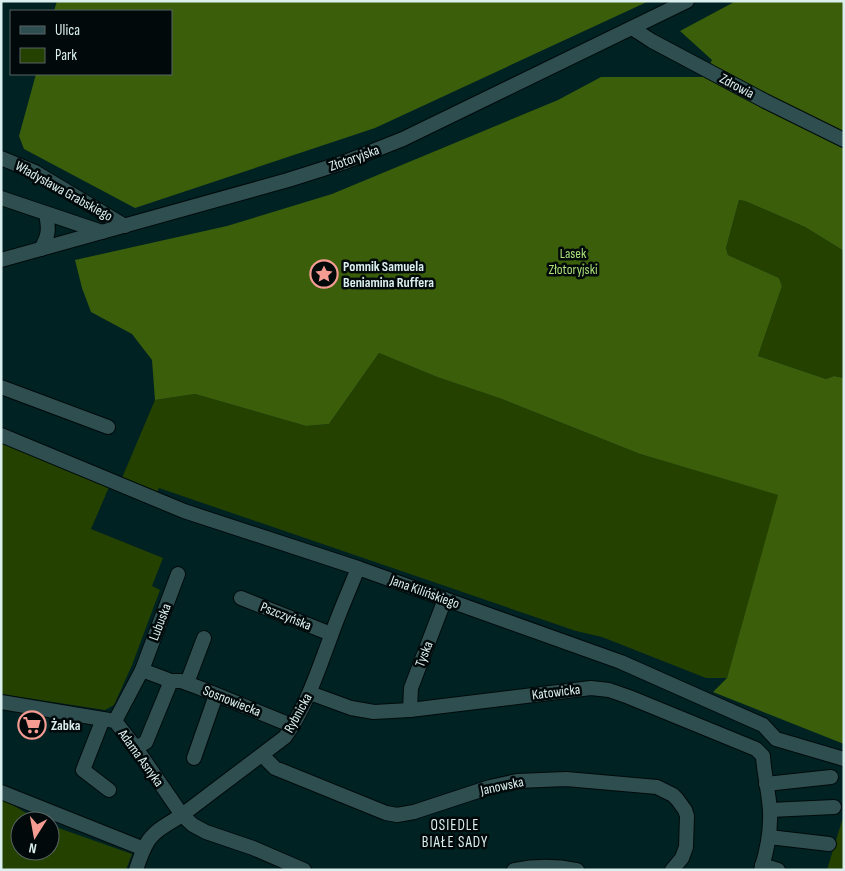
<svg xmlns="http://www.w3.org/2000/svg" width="845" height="871" viewBox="0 0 845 871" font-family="'Sofia Sans Condensed',sans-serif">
	<rect width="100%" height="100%" fill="#002223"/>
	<g fill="#254100">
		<path d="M739 200 745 201 805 227 844 251V378L834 376 826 379 758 356 782 286 779 278 728 255 726 248Z"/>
		<path d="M379 353 437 377 502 399 640 454 779 495 727 678H706L602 637 576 631 159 488 157 492 122 478 155 400 195 394 306 426 329 424Z"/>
		<path d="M1 442 109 487 91 529 163 558 152 586 160 590 132 665 114 705 105 710 1 694Z"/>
		<path d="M1 800 9 803 40 821H20V851H50V825L132 854 126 870H1Z"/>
		<path d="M844 814V870H827Z"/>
	</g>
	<g fill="#3b5e0b">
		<path d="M57 1H649L375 128 135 208 24 149 19 136 36 74H171V11H54Z"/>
		<path d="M736 1H844V251L805 227 745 201 739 200 726 248 728 255 779 278 782 286 758 356 826 379 834 376 844 378V744L713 692 727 678 778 495 640 454 502 399 437 377 379 353 329 424 306 426 195 394 155 400 152 360 132 334 91 312 82 288 75 260 227 226 332 194 558 100 601 77H703L712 60 680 31Z"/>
	</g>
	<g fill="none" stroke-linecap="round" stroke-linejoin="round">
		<g stroke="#000a0b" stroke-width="16">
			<g id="minor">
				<path d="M632 28 652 41 765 101 844 140"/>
				<path d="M1 158 35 172 125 226"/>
				<path d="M1 198 102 232"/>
				<path d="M41 249C49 235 49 229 46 214"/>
				<path d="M1 260 288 180 345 162 403 139 687 1"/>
				<path d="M1 387 108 427"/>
				<path d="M1 435 184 511 358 568 621 662 763 725 776 739 844 759"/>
				<path d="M241 598 331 634"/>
				<path d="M142 670 171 681H181L200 688 293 726"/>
				<path d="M187 683 204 638"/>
				<path d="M310 693 351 708 374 712 410 710 591 688 609 690 629 697 756 749 763 756C764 774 769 793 770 811 771 831 767 851 761 870"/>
				<path d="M1 702 115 721 136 748 182 815 193 825 206 832 253 848 304 870"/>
				<path d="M410 710 411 688 445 599"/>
				<path d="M103 719 83 770 109 790"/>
				<path d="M115 721 142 670 178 574"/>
				<path d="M136 748 146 742 171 681"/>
				<path d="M262 755 275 768 386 813 397 815 414 812 490 787 517 781 566 779 657 787 673 795 677 799 685 810 687 816 686 847 682 858 672 870"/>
				<path d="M194 758 216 695"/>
				<path d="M766 784 831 777"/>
				<path d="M1 792 144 849"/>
				<path d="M770 810 834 807"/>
				<path d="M769 837 829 844"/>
				<path d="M762 865 778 870"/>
				<path d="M136 870C139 861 142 851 147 843 154 830 170 823 182 815L285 737C307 706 318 670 331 636 339 613 349 591 358 568"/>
				<path d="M514 870C534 866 557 866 577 870"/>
			</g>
		</g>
		<use href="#minor" stroke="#2e4e50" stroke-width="14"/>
	</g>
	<defs>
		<g id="sight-ring" transform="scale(1.4375)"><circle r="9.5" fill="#01090a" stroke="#f59c92" stroke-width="1.5"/><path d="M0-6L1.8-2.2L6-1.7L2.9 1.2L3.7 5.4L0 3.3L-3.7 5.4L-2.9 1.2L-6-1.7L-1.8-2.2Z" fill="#f59c92"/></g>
		<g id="supermarket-ring" transform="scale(1.4375)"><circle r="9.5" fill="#01090a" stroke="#f59c92" stroke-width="1.5"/><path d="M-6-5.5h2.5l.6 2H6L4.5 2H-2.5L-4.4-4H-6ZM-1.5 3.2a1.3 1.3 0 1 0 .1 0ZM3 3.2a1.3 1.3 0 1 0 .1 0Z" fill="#f59c92"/></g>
	</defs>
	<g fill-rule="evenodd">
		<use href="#sight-ring" x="324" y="274"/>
		<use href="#supermarket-ring" x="32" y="725"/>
	</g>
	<g text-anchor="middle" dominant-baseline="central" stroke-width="5" stroke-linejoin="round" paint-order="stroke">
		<g font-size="14" fill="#dcefef" stroke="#01090a">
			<text transform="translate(737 86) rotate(28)">Zdrowia</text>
			<text transform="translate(354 158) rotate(-20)">Złotoryjska</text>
			<text transform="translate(64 191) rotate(29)">Władysława Grabskiego</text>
			<text transform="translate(425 592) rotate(20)">Jana Kilińskiego</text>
			<text transform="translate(286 616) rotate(22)">Pszczyńska</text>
			<text transform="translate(160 622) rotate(-69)">Lubuska</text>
			<text transform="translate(424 654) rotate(-69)">Tyska</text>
			<text transform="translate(556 692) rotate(-7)">Katowicka</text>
			<text transform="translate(232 701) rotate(22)">Sosnowiecka</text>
			<text transform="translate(298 713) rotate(-61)">Rybnicka</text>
			<text transform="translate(141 758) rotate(54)">Adama Asnyka</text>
			<text transform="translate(502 786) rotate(-12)">Janowska</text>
		</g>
		<g font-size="14" fill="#abde78" stroke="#01090a">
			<text x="573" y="253">Lasek<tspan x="573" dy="16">Złotoryjski</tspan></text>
		</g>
		<g font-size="14" font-weight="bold" fill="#dcefef" stroke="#01090a" text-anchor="start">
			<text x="343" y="266">Pomnik Samuela<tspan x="343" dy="16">Beniamina Ruffera</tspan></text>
			<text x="51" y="725">Żabka</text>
		</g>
		<g font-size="15" letter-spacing="1" fill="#dcefef" stroke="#01090a">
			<text x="455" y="825">OSIEDLE<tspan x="455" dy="17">BIAŁE SADY</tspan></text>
		</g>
	</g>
	<rect width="845" height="871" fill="none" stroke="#dcefef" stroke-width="5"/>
	<rect x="10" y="10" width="162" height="65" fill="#01090a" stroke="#596566"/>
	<rect x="20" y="26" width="25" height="8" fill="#2e4e50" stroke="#596566"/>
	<text x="55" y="35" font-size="15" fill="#dcefef">Ulica</text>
	<rect x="20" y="48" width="25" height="15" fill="#254100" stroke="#596566"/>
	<text x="55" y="60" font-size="15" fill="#dcefef">Park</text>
	<g transform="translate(35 836) rotate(191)"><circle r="24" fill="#01090a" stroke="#596566"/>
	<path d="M0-4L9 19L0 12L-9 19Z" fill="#f59c92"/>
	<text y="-8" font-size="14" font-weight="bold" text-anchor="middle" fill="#dcefef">N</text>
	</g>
</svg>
